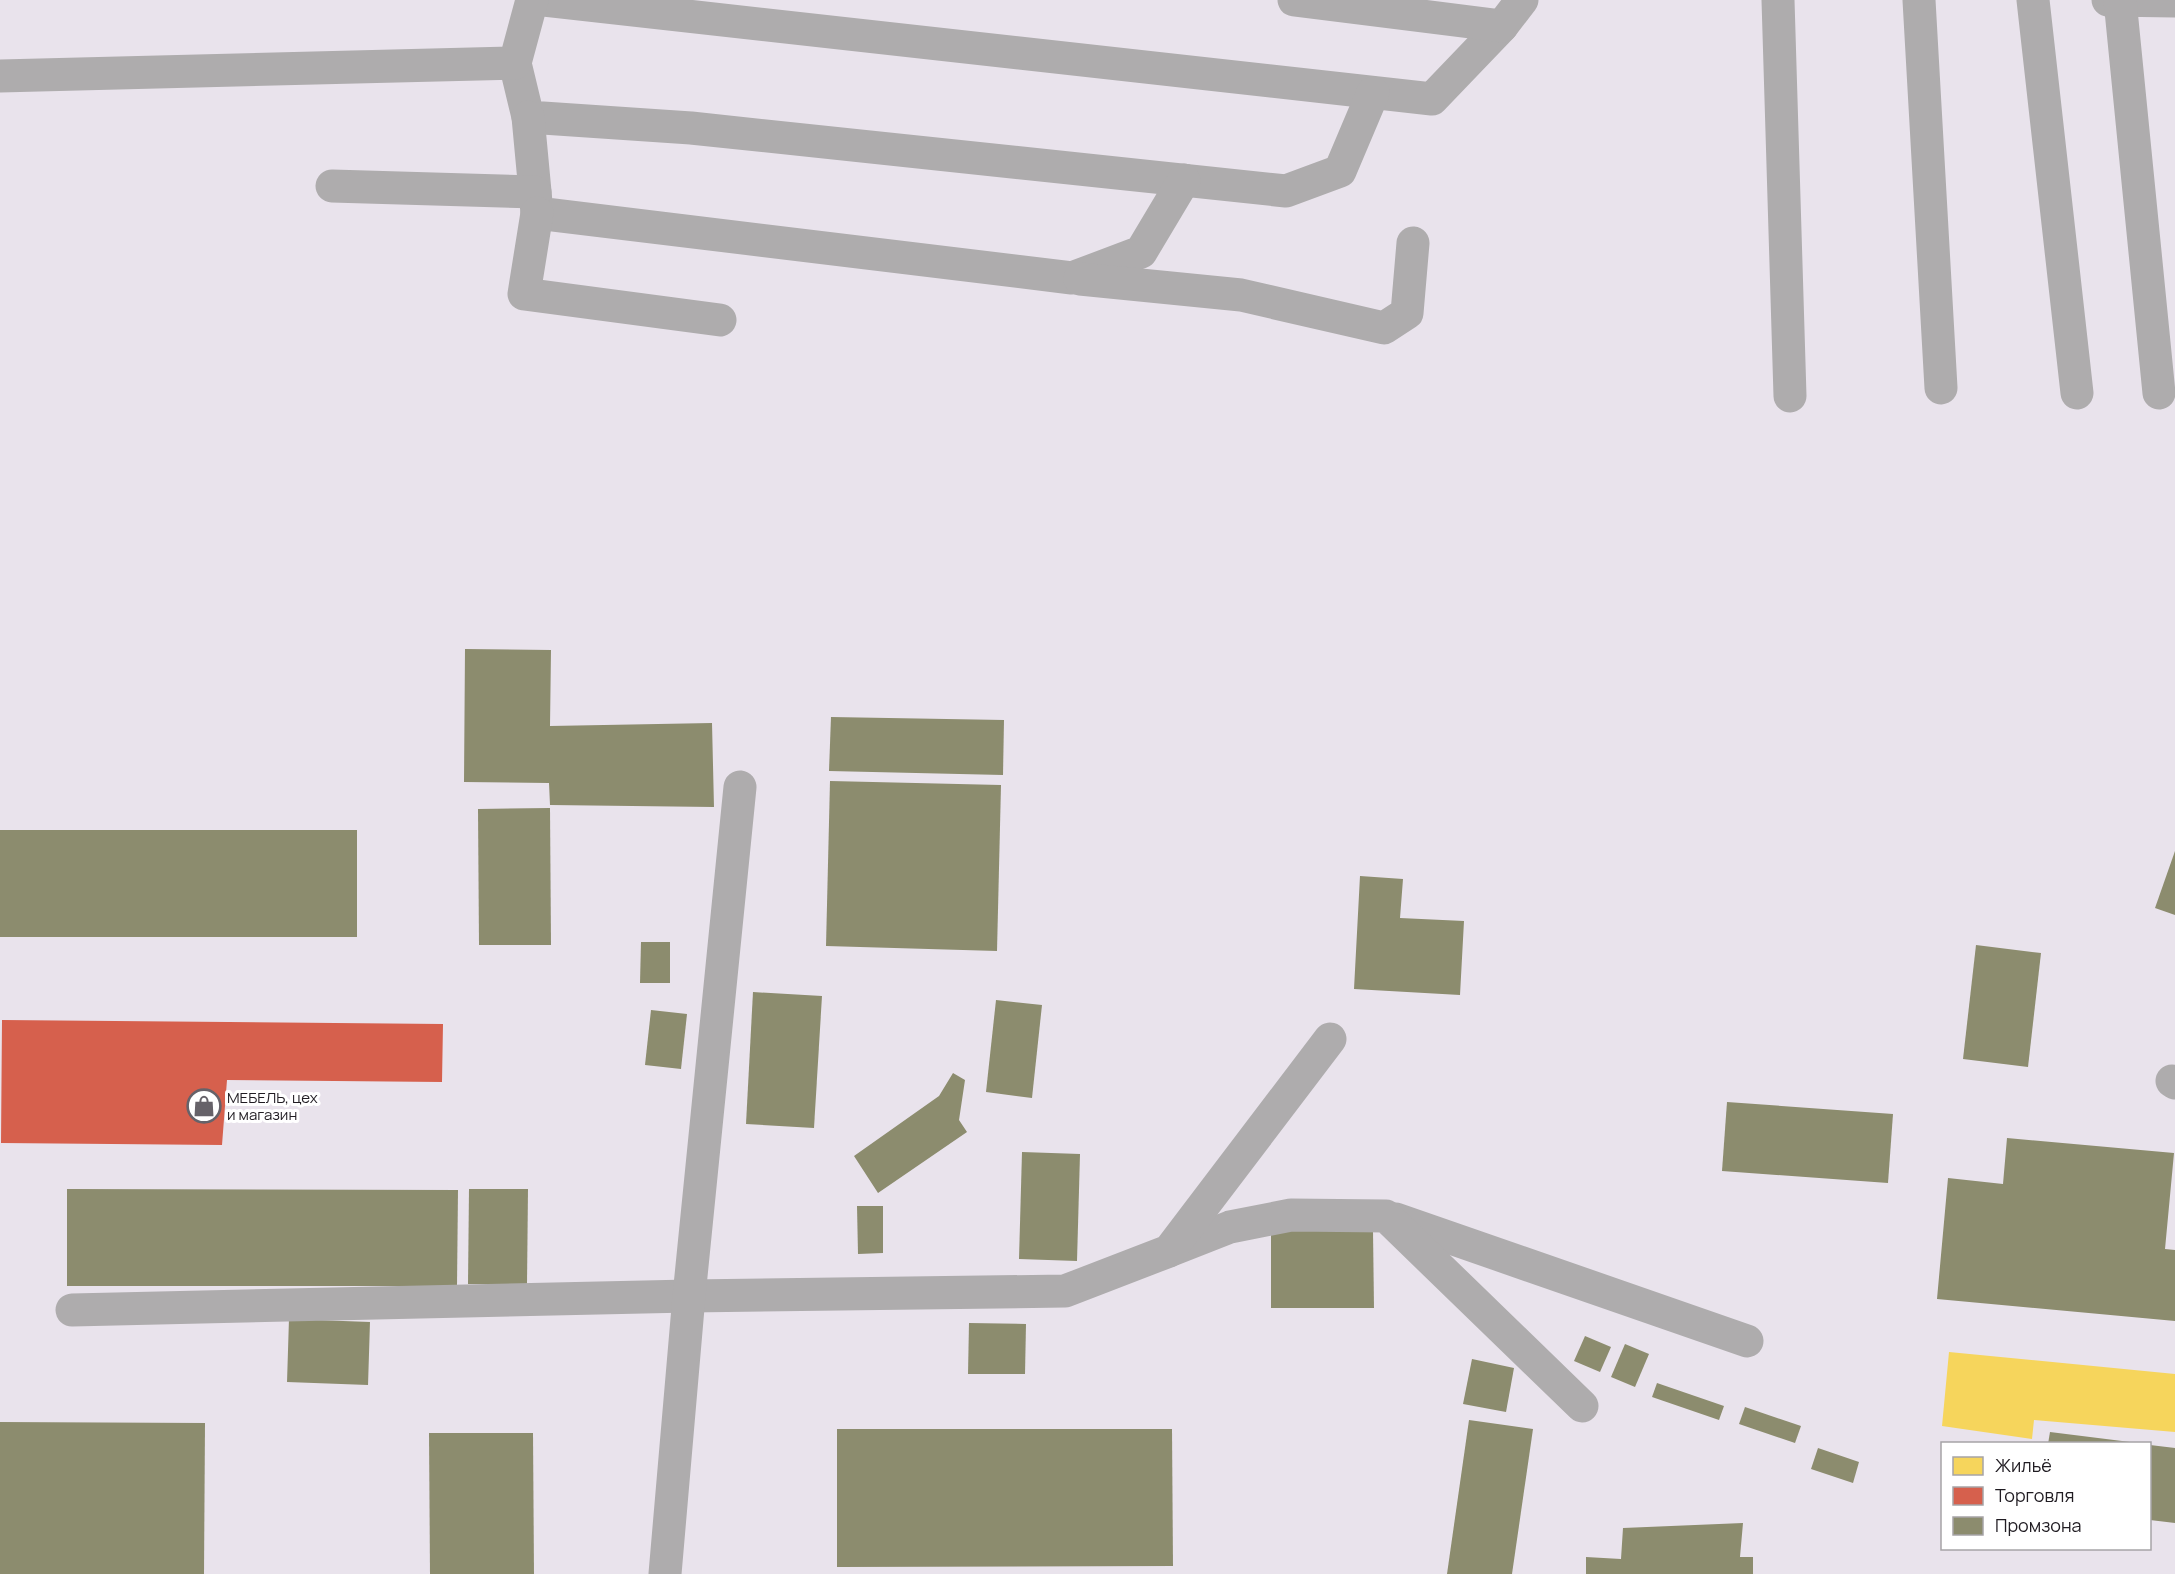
<svg xmlns="http://www.w3.org/2000/svg" width="2175" height="1574" viewBox="0 0 2175 1574" font-family="Manrope,sans-serif">
	<rect width="100%" height="100%" fill="#e9e3ec"/>
	<path fill="#f6d55c" d="M1949 1352 2175 1374V1432L2034 1420 2032 1439 1942 1426Z"/>
	<path fill="#d6604d" d="M2 1020 443 1024 442 1082 227 1080 222 1145 1 1143Z"/>
	<g fill="#8c8c6e">
		<path d="M465 649 551 650 550 726 712 723 714 807 550 805 549 783 464 782Z"/>
		<path d="M831 717 1004 720 1003 775 829 771Z"/>
		<path d="M830 781 1001 785 997 951 826 946Z"/>
		<path d="M550 808 551 945H479L478 809Z"/>
		<rect x="0" y="830" width="357" height="107"/>
		<path d="M2175 851V915L2155 908Z"/>
		<path d="M1360 876 1403 879 1400 918 1464 921 1460 995 1354 989Z"/>
		<path d="M641 942H670V983H640Z"/>
		<path d="M1976 945 2041 953 2028 1067 1963 1059Z"/>
		<path d="M753 992 822 996 814 1128 746 1124Z"/>
		<path d="M996 1000 1042 1005 1032 1098 986 1092Z"/>
		<path d="M651 1010 687 1014 681 1069 645 1065Z"/>
		<path d="M953 1073 965 1080 959 1120 967 1132 878 1193 854 1156 939 1096Z"/>
		<path d="M1727 1102 1893 1114 1888 1183 1722 1171Z"/>
		<path d="M2007 1138 2174 1153 2165 1249 2175 1250V1321L1937 1299 1948 1178 2003 1184Z"/>
		<path d="M1022 1152 1080 1154 1077 1261 1019 1259Z"/>
		<path d="M67 1189 458 1190 457 1286H67Z"/>
		<path d="M469 1189H528L527 1284H468Z"/>
		<path d="M857 1206H883V1253L858 1254Z"/>
		<path d="M1271 1231H1373L1374 1308H1271Z"/>
		<path d="M289 1319 370 1322 368 1385 287 1382Z"/>
		<path d="M969 1323 1026 1324 1025 1374H968Z"/>
		<path d="M1585 1336 1611 1347 1600 1372 1574 1361Z"/>
		<path d="M1625 1344 1649 1354 1635 1387 1611 1377Z"/>
		<path d="M1472 1359 1514 1368 1506 1412 1463 1404Z"/>
		<path d="M1657 1383 1724 1406 1719 1420 1652 1397Z"/>
		<path d="M1745 1407 1801 1426 1795 1443 1739 1424Z"/>
		<path d="M1469 1420 1533 1429 1512 1574H1447Z"/>
		<path d="M0 1422 205 1423 204 1574H0Z"/>
		<path d="M837 1429H1172L1173 1566 837 1567Z"/>
		<path d="M2050 1432 2130 1442 2129 1444H2048Z"/>
		<path d="M429 1433H533L534 1574H430Z"/>
		<path d="M2150 1445 2175 1448V1523L2150 1520Z"/>
		<path d="M1818 1448 1859 1462 1853 1483 1811 1469Z"/>
		<path d="M1743 1523 1740 1557H1753V1574H1586V1557L1621 1559 1623 1528Z"/>
	</g>
	<g fill="none" stroke-linecap="round" stroke-linejoin="round">
		<g stroke="#aeacad" stroke-width="33">
			<path d="M544 0 1432 99 1502 26"/>
			<path d="M1294 0 1502 26 1522 0"/>
			<path d="M1778 0 1790 396"/>
			<path d="M1919 0 1941 388"/>
			<path d="M2033 0 2077 393"/>
			<path d="M2108 0 2175 1"/>
			<path d="M2120 0 2159 393"/>
			<path d="M515 63 528 117 691 128 1286 191 1340 171 1373 93"/>
			<path d="M0 76 515 63 532 0"/>
			<path d="M528 117 537 213 1072 278 1141 252 1184 180"/>
			<path d="M332 186 535 192"/>
			<path d="M537 213 524 294 720 320"/>
			<path d="M1080 279 1241 295 1384 328 1407 313 1413 243"/>
			<path d="M2172 1081 2175 1083"/>
			<path d="M1396 1219 1747 1341"/>
			<path d="M1169 1251 1230 1227 1291 1215 1386 1216 1582 1406"/>
			<path d="M72 1310 689 1296 1065 1291 1169 1251 1330 1039"/>
			<path d="M665 1574 689 1296 740 787"/>
		</g>
	</g>
	<defs>
		<g id="shop-ring" transform="scale(1.725)"><circle r="9.5" fill="#fff" stroke="#666269" stroke-width="1.5"/><path d="M-5-2.5h2.3a2.7 3.5 0 0 1 5.4 0H5L5.5 6h-11ZM-1.5-2.5h3a1.5 2.3 0 0 0-3 0Z" fill="#666269"/></g>
	</defs>
	<g fill-rule="evenodd">
		<use href="#shop-ring" x="204" y="1106"/>
	</g>
	<g text-anchor="middle" dominant-baseline="central" stroke-width="6" stroke-linejoin="round" paint-order="stroke">
		<g font-size="15" fill="#201c22" stroke="#fff" text-anchor="start">
			<text x="227" y="1097">МЕБЕЛЬ, цех<tspan x="227" dy="17">и магазин</tspan></text>
		</g>
	</g>
	<rect x="1941" y="1442" width="210" height="108" fill="#ffffff" stroke="#a6a4a7" stroke-width="1.5"/>
	<rect x="1953" y="1457" width="30" height="18" fill="#f6d55c" stroke="#a6a4a7" stroke-width="1.5"/>
	<text x="1995" y="1472" font-size="18" fill="#201c22">Жильё</text>
	<rect x="1953" y="1487" width="30" height="18" fill="#d6604d" stroke="#a6a4a7" stroke-width="1.5"/>
	<text x="1995" y="1502" font-size="18" fill="#201c22">Торговля</text>
	<rect x="1953" y="1517" width="30" height="18" fill="#8c8c6e" stroke="#a6a4a7" stroke-width="1.5"/>
	<text x="1995" y="1532" font-size="18" fill="#201c22">Промзона</text>
</svg>
